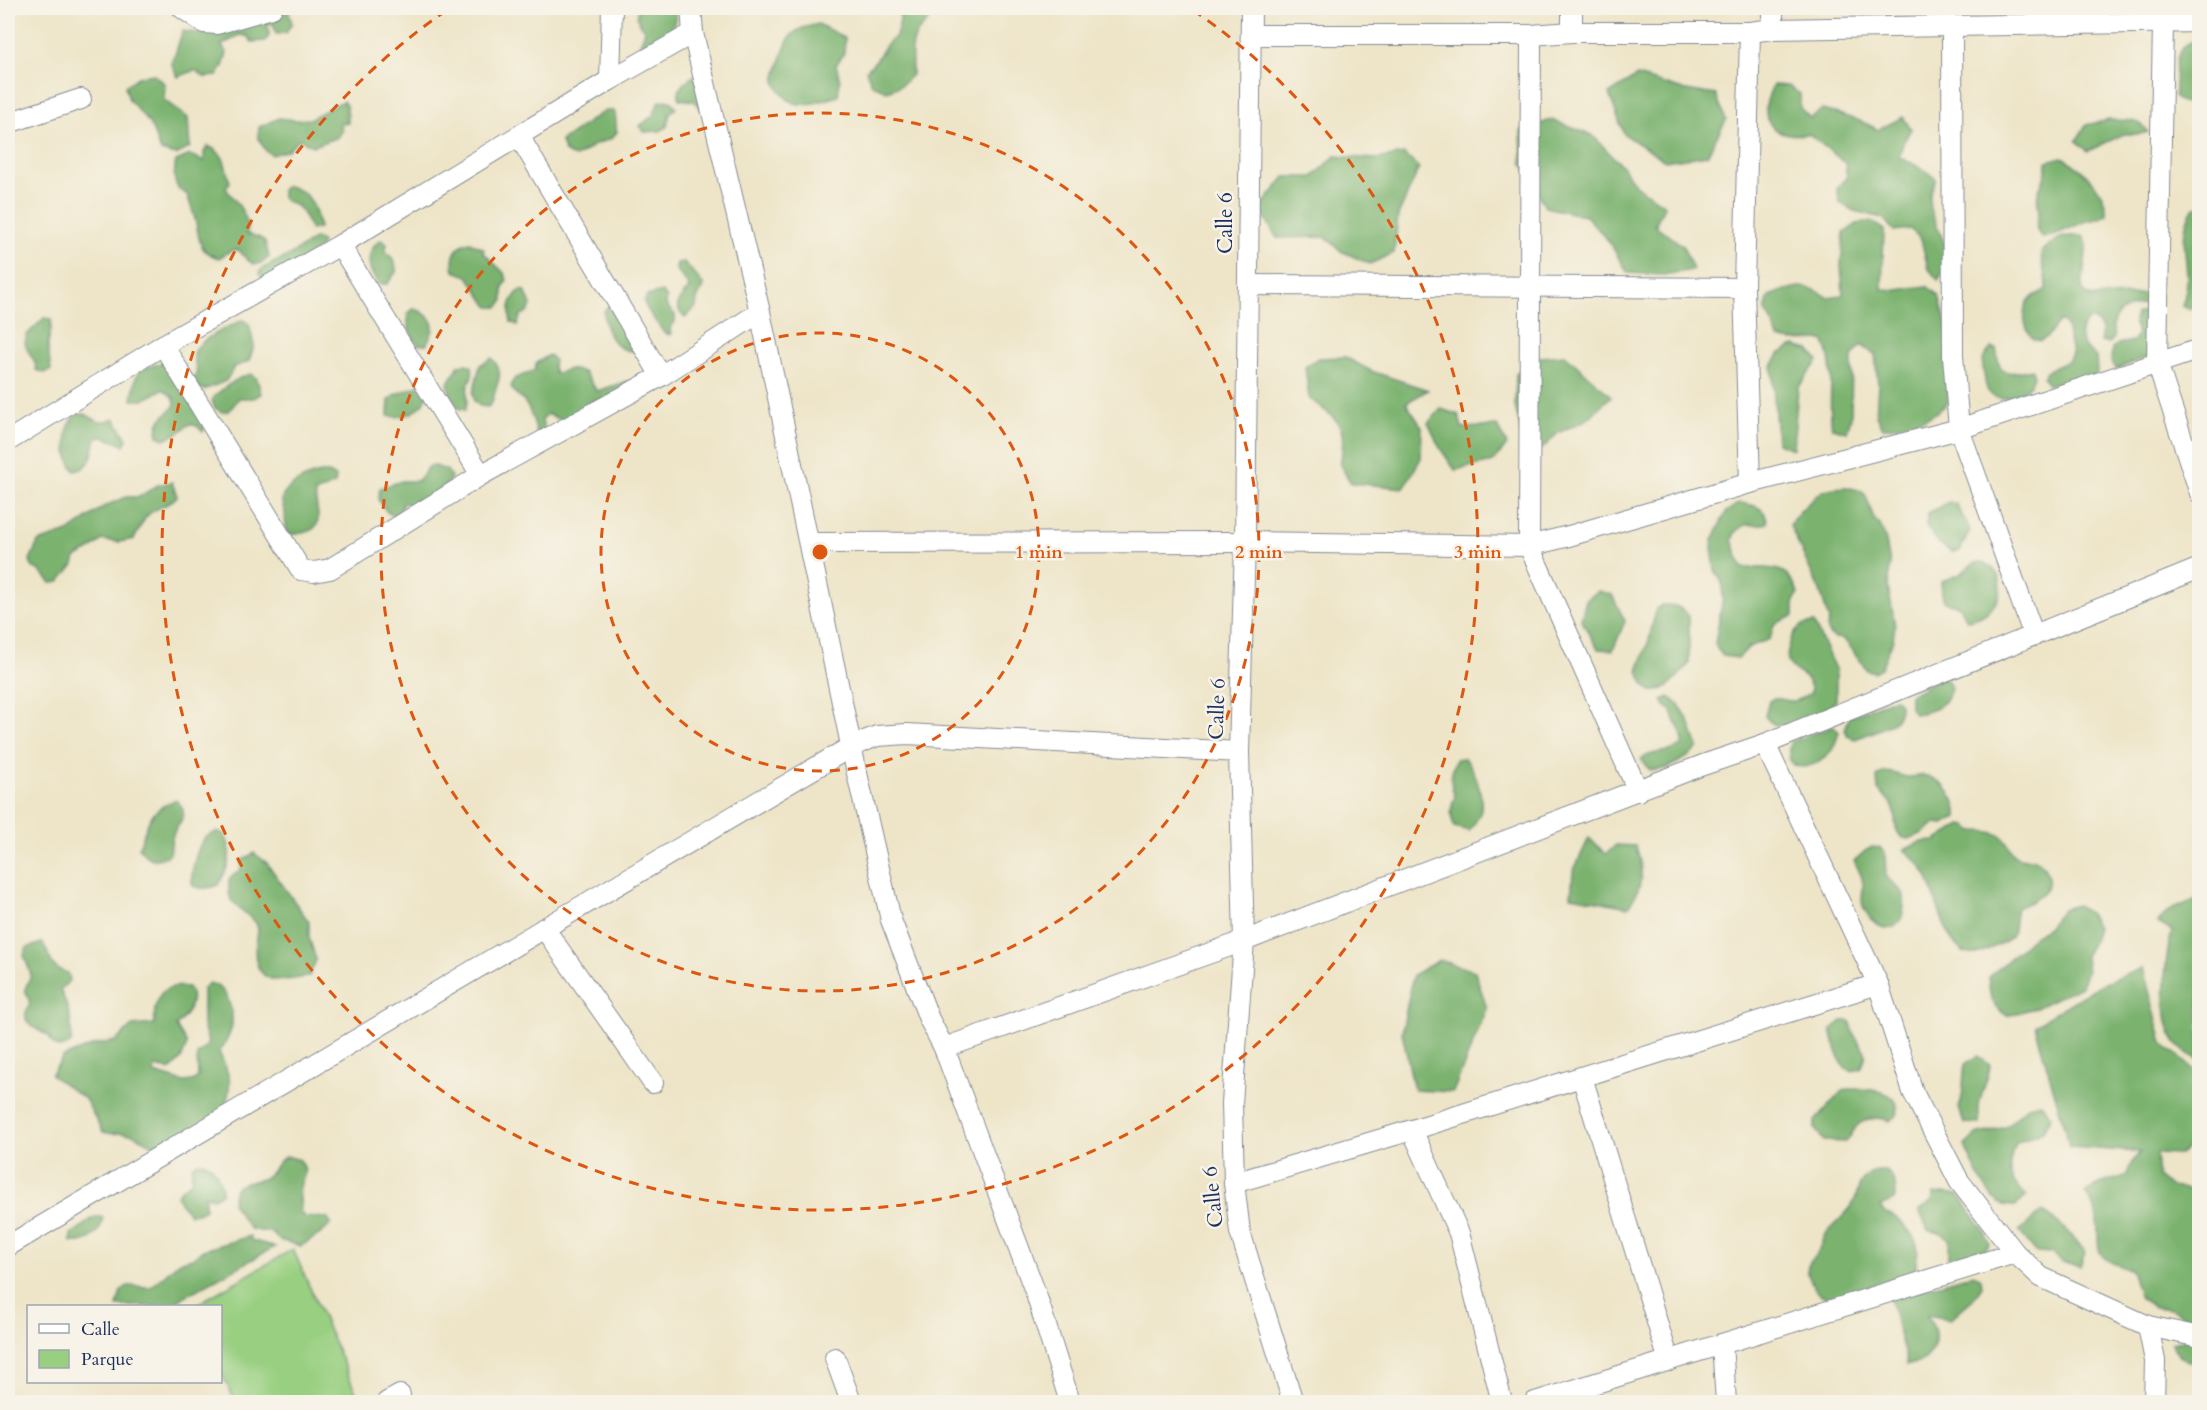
<svg xmlns="http://www.w3.org/2000/svg" width="2207" height="1410" viewBox="0 0 2207 1410" font-family="Cardo,serif">
	<rect width="100%" height="100%" fill="#f7f3e8"/>
	<filter id="ink" filterUnits="userSpaceOnUse"><feTurbulence type="fractalNoise" baseFrequency=".0167" numOctaves="2"/><feDisplacementMap in="SourceGraphic" scale="12" xChannelSelector="R" yChannelSelector="G"/><feConvolveMatrix kernelMatrix="1 2 1 2 8 2 1 2 1" color-interpolation-filters="sRGB"/></filter>
	<filter id="wash" filterUnits="userSpaceOnUse"><feTurbulence type="fractalNoise" baseFrequency=".008" numOctaves="4" result="noise"/><feDisplacementMap in="SourceGraphic" scale="24" xChannelSelector="R" yChannelSelector="G"/><feGaussianBlur stdDeviation="1.35" result="paint"/><feColorMatrix in="noise" values="0 0 0 0 0 0 0 0 0 0 0 0 0 0 0 0 0 1.4 0 .05"/><feComposite in="paint" operator="in"/></filter>
	<g filter="url(#wash)">
		<rect width="100%" height="100%" fill="#eee5c8"/>
		<path fill="#98cf80" stroke="#5a7f6f" stroke-width="1.5" d="M293 1249 357 1395 345 1402H236L221 1373 220 1306H194Z"/>
		<g fill="#7ab26e" stroke="#4a7066" stroke-width="1.5">
			<path d="M640 8H678L672 30 657 49 643 51 640 44 645 31C640 23 632 15 640 8Z"/>
			<path d="M899 8H926L929 20C908 39 912 49 912 75L900 86 887 91 872 85 866 71 877 59 885 46 896 36 900 21Z"/>
			<path d="M288 9 292 23 286 33 276 34 273 24H268L269 36 265 41 252 42 247 36 239 35 221 46 227 52 223 67 217 76 204 77 195 70 178 77 171 63C177 54 178 42 183 31L204 34 216 31 277 10Z"/>
			<path d="M818 24 845 38 844 53 836 65 840 80 838 96C809 104 790 115 775 81 778 70 784 44 791 36 798 28 809 26 818 24Z"/>
			<path d="M2199 41V54L2197 55C2189 69 2193 72 2199 85 2200 89 2199 95 2199 101 2189 103 2182 105 2174 97 2178 77 2168 42 2199 41Z"/>
			<path d="M153 74 165 84 164 100 188 118 190 147 176 155 161 151 150 124 129 100 125 86 138 77Z"/>
			<path d="M695 75 704 112 694 101 679 99C677 86 685 82 695 75Z"/>
			<path d="M1637 76 1680 89 1716 95 1726 120 1707 155 1665 161 1624 134 1609 94Z"/>
			<path d="M1773 85 1788 86 1800 94V108L1810 118 1822 110C1840 114 1864 121 1878 130L1903 117 1911 129 1903 143 1899 157C1912 164 1925 168 1936 179L1930 194V209L1948 252 1947 267 1938 280 1928 268 1921 239 1910 229 1894 231 1883 218 1854 211 1840 203 1837 188 1847 178 1845 163 1809 134C1789 136 1765 134 1766 108 1766 101 1770 92 1773 85Z"/>
			<path d="M666 100 672 102 676 108 670 113 667 127 660 131 644 132 640 126 652 116 659 102Z"/>
			<path d="M343 101 347 107 348 123 341 124 342 132 336 138 313 146 299 139 288 150 272 155 266 151 258 138 259 127 279 118 295 120 310 119Z"/>
			<path d="M606 111H614C617 118 615 124 617 132L612 138 596 144 576 157C566 155 563 151 561 141 577 132 589 119 606 111Z"/>
			<path d="M1551 120 1592 135 1624 168 1636 186 1665 205 1655 225 1683 246 1693 270 1663 275 1628 273 1608 240 1586 216 1545 207 1522 162 1521 130Z"/>
			<path d="M2109 120C2124 121 2140 117 2148 132L2140 134H2124L2088 151 2076 141 2086 125Z"/>
			<path d="M208 146C229 156 223 164 230 182L226 189C236 201 251 218 247 234 265 238 265 239 269 257 256 271 248 262 239 250H232L219 258C198 252 200 241 196 223 194 214 190 204 187 194 173 189 173 176 176 161L190 155 204 161V152Z"/>
			<path d="M1404 154 1419 168 1398 216 1394 253 1370 264 1341 251 1326 237 1277 238 1259 209 1285 177H1313L1335 156 1377 159Z"/>
			<path d="M2062 157C2083 169 2104 188 2107 214 2100 221 2093 219 2084 222 2070 228 2058 235 2043 238 2033 229 2037 224 2039 212 2039 206 2036 199 2038 193 2043 180 2047 176 2047 161Z"/>
			<path d="M286 186C310 190 316 206 319 228L311 230C307 223 303 209 295 205 289 202 287 203 282 198V190Z"/>
			<path d="M2199 206V301L2189 309 2182 306C2185 297 2187 288 2187 278 2187 252 2178 234 2193 208Z"/>
			<path d="M1871 221 1884 230 1882 289 1897 290 1927 286 1939 296 1947 326 1948 402C1931 422 1908 424 1883 428L1876 415 1878 384 1875 354 1861 345 1852 357 1851 417 1847 432 1832 428C1827 399 1837 367 1823 340L1792 341 1778 338 1773 324 1765 311 1769 296C1794 287 1804 281 1827 297L1843 295 1841 264 1844 233 1857 224Z"/>
			<path d="M2076 235 2084 237 2087 244 2082 289 2087 295 2094 297 2143 294 2156 297 2152 303C2140 305 2117 307 2113 323 2112 327 2114 334 2114 338L2109 343 2101 342V327L2096 322 2089 319C2073 335 2082 346 2096 357L2097 373 2092 378 2048 385 2043 378 2046 371 2068 361 2072 354 2066 326 2061 320 2047 337 2040 341 2033 339C2024 328 2019 306 2033 297 2037 294 2041 293 2046 289 2047 275 2041 265 2041 252L2060 238Z"/>
			<path d="M316 238 322 243 318 250 264 283 259 273 263 268 290 255Z"/>
			<path d="M381 240 387 244 385 252C393 257 396 262 396 272L387 284H379C367 270 364 251 381 240Z"/>
			<path d="M470 242 484 249 483 252 504 273 507 280 503 287V302L498 307H490L485 302 468 276 454 271C451 257 455 245 470 242Z"/>
			<path d="M684 262 704 285 697 299 696 307 685 318C670 303 681 299 690 287L676 270 677 263Z"/>
			<path d="M520 290 525 291 531 305 528 312 521 315 517 325 511 322C508 308 510 300 520 290Z"/>
			<path d="M662 292 667 298 666 305 675 315V322L670 328 671 335 664 333C658 323 648 314 644 302L647 296Z"/>
			<path d="M609 306 637 344 634 351C613 351 604 330 604 311Z"/>
			<path d="M413 309C422 310 434 319 433 329 432 334 428 340 427 344L419 345C410 336 407 327 408 314Z"/>
			<path d="M2143 312 2151 313 2158 353 2116 369 2111 362 2112 348 2118 344 2133 341 2137 335 2134 321 2136 314Z"/>
			<path d="M44 318 51 319C53 328 49 335 48 344 48 353 50 361 51 370L44 373 36 370 35 362 27 349 25 343 27 335Z"/>
			<path d="M243 320 249 324 254 346 249 361 234 367 226 381 204 390 196 386 194 379C200 367 194 367 194 356 193 341 231 326 243 320Z"/>
			<path d="M1794 346 1809 350 1818 361 1798 388 1793 449 1777 443 1772 366 1780 353Z"/>
			<path d="M1991 348 1996 349C1998 354 1997 360 1999 364 2003 378 2022 371 2032 369L2034 376C2032 381 2030 386 2026 389 2017 396 1993 405 1987 389 1984 381 1984 369 1982 360Z"/>
			<path d="M549 355 554 360 553 367 555 374 569 369 584 372 597 391 628 381 631 388 569 418 561 420 547 414 542 420 545 434H537C534 422 531 410 523 400 518 394 513 394 511 386L514 379 535 370 536 363Z"/>
			<path d="M1565 355 1611 396 1588 419 1558 433 1542 449 1523 442 1515 405 1516 373 1540 357Z"/>
			<path d="M1345 357 1371 371 1428 390 1406 403 1422 427 1421 458 1404 488 1351 483 1340 465C1348 424 1340 422 1309 398L1305 367 1318 358Z"/>
			<path d="M492 358C507 376 495 382 493 401L488 407 480 406 474 401 473 393 480 365Z"/>
			<path d="M163 362 206 424 203 432 197 426 190 424 178 433 164 439 158 436C154 419 166 417 175 405L174 398 163 389 143 400H132L136 377 140 370Z"/>
			<path d="M465 364 472 366C474 375 471 377 468 385 466 394 469 402 465 410L458 408C454 400 444 387 450 379 454 373 456 374 458 366Z"/>
			<path d="M251 374 257 379 261 394 254 398H239L229 411 221 412 214 407 212 400C217 391 240 376 251 374Z"/>
			<path d="M418 386 428 396C419 412 405 419 388 416L389 400 395 395Z"/>
			<path d="M1441 409 1459 415 1462 428 1497 426 1507 445 1493 462 1455 470 1440 448 1428 423Z"/>
			<path d="M77 414H85L99 422 115 419 127 439 124 445 104 437 96 438C92 452 93 468 75 471 64 458 63 425 77 414Z"/>
			<path d="M432 465 447 470 451 477 448 484 434 492 433 500 419 506 403 503 400 510 394 516 387 512 378 499 380 488 402 481H417L423 476 426 469Z"/>
			<path d="M321 473H329L336 477 335 484 315 493C318 522 327 531 289 535 284 527 286 521 285 512 284 508 281 503 282 498 286 485 309 475 321 473Z"/>
			<path d="M172 482 177 496C169 506 158 506 149 514 142 520 139 531 134 539L119 542 102 540 90 550 76 557 74 565 59 582 51 583 40 571 32 567 30 560 38 542 68 532 105 506 126 497H139L158 485Z"/>
			<path d="M1847 487 1862 491 1866 496 1874 519 1880 525 1886 541 1890 564 1888 587 1895 625 1893 640 1881 668 1874 672 1867 670 1844 639 1835 638 1829 635 1827 627 1829 620 1820 591 1790 526C1792 517 1814 497 1823 491 1830 487 1839 488 1847 487Z"/>
			<path d="M1949 502 1956 504 1970 530 1960 551 1952 552 1939 544 1926 525 1928 513Z"/>
			<path d="M1739 503C1753 505 1767 506 1767 523L1760 525H1745L1735 533 1732 540 1742 568C1769 569 1787 561 1798 594L1794 601V616L1774 624 1770 639 1749 647 1738 658 1723 656 1718 650 1715 643 1723 598 1722 582 1715 570 1712 547 1713 540 1726 512Z"/>
			<path d="M1982 562C2016 576 1999 617 1967 620L1960 606 1945 602 1942 595 1941 582C1947 579 1954 577 1960 574 1970 568 1968 563 1982 562Z"/>
			<path d="M1598 591 1612 595 1625 621 1613 650 1598 649 1581 620 1586 600Z"/>
			<path d="M1663 605C1675 605 1683 607 1689 617V664C1678 675 1668 693 1651 691L1645 685 1638 671 1649 640 1656 609Z"/>
			<path d="M1814 623 1836 671V701C1827 711 1789 729 1776 725 1770 723 1768 720 1765 716L1769 701C1778 696 1783 701 1793 701 1799 701 1805 696 1811 693 1812 677 1799 676 1790 665 1783 657 1792 632 1800 627 1804 624 1809 624 1814 623Z"/>
			<path d="M1942 677 1948 681 1951 688C1947 705 1931 712 1915 714L1910 708V695Z"/>
			<path d="M1669 697C1687 708 1691 728 1698 747 1693 756 1662 773 1651 770 1646 768 1644 763 1641 759 1655 749 1670 755 1683 745 1684 731 1674 724 1672 711L1665 706 1662 700Z"/>
			<path d="M1895 698 1900 704C1900 709 1899 715 1896 719 1890 727 1865 735 1855 739L1847 736 1845 729 1850 716Z"/>
			<path d="M1834 726 1839 732C1837 739 1834 748 1829 754 1820 764 1793 776 1789 756 1788 752 1790 746 1790 742Z"/>
			<path d="M1464 758C1475 766 1483 796 1481 809 1480 817 1474 824 1469 831L1454 827C1450 816 1450 806 1455 796 1449 784 1451 771 1456 759Z"/>
			<path d="M1884 772C1893 772 1899 775 1907 777 1914 778 1920 774 1927 776 1943 781 1959 799 1957 817L1943 824 1935 823 1923 833 1909 839 1901 837C1891 823 1898 822 1894 809 1891 801 1884 796 1878 790L1877 777Z"/>
			<path d="M176 800C192 815 178 821 173 835 171 840 171 848 170 854 158 862 146 861 139 847 149 822 147 811 176 800Z"/>
			<path d="M1961 825 1968 826 1973 831C1988 832 2002 830 2009 846 2011 850 2012 855 2017 857 2024 861 2032 857 2039 861 2043 864 2045 868 2047 873 2054 893 2031 902 2017 908 2015 916 2015 923 2014 930 2012 941 1993 947 1984 951 1948 971 1938 897 1926 874 1920 865 1913 856 1904 850L1920 842 1936 841Z"/>
			<path d="M217 832 224 834C235 852 228 869 218 885 208 889 202 889 193 886 189 875 197 848 204 839 207 835 212 834 217 832Z"/>
			<path d="M1589 838 1606 854 1616 845 1636 846C1644 871 1644 886 1628 907L1571 896 1573 872Z"/>
			<path d="M1872 847 1880 848 1885 853 1886 877C1891 882 1899 887 1903 893 1905 898 1904 902 1904 907 1900 938 1877 932 1865 910 1859 900 1864 893 1863 883 1862 875 1858 868 1854 861L1865 851Z"/>
			<path d="M254 853 267 863 309 922V937L316 960 310 975C301 979 292 979 283 980 259 982 253 963 256 942 257 936 260 929 256 923 254 920 249 917 246 914 230 902 228 900 229 879L241 869V861Z"/>
			<path d="M2199 898H2200L2199 1060C2190 1055 2183 1052 2176 1043 2158 1020 2165 958 2172 931L2158 923 2168 911Z"/>
			<path d="M2077 905 2089 914 2097 927 2093 942 2085 956 2087 971 2081 986 2038 1007 2007 1016C1990 1004 1989 998 1989 977L2034 936 2047 928 2063 909Z"/>
			<path d="M42 943C53 957 47 968 68 973L70 980 60 990C69 1008 73 1023 71 1043 61 1051 53 1048 49 1036 33 1027 18 1023 30 1003L25 989 31 975 24 955 27 948Z"/>
			<path d="M1439 960 1475 971 1487 1009 1453 1092 1414 1090 1402 1032 1413 975Z"/>
			<path d="M2143 968 2163 1043 2199 1074V1140L2179 1154 2156 1153 2158 1177 2169 1187 2198 1190 2199 1191V1317H2185L2171 1309 2154 1307 2140 1298 2131 1270C2086 1256 2103 1249 2096 1214 2095 1207 2089 1199 2085 1193L2099 1184 2126 1176 2132 1162 2140 1152 2070 1147 2035 1025 2100 985Z"/>
			<path d="M209 983C218 985 223 989 227 998 237 1019 232 1035 219 1052 231 1079 233 1082 224 1110 210 1119 171 1145 157 1145 147 1145 141 1136 131 1134 121 1132 113 1135 103 1132L85 1099 51 1075 63 1057 94 1045 116 1041 132 1026 154 1024C155 1019 154 1014 155 1009 158 988 171 985 188 987 197 1000 187 1016 176 1026L187 1044 181 1059 170 1070 155 1067 154 1073 184 1082 192 1081 198 1077 197 1054 204 1049 208 1042 203 1026V988Z"/>
			<path d="M1842 1021H1850C1853 1026 1852 1031 1855 1036 1862 1051 1871 1048 1861 1069 1856 1070 1850 1072 1846 1068 1840 1064 1833 1038 1831 1030Z"/>
			<path d="M1978 1056 1990 1065C1987 1090 1975 1095 1980 1124L1964 1123 1959 1108C1965 1092 1962 1081 1965 1064Z"/>
			<path d="M1848 1089C1867 1089 1903 1088 1897 1116L1890 1121C1879 1116 1861 1118 1854 1130 1851 1134 1851 1138 1846 1142L1824 1141 1815 1129V1121L1841 1092Z"/>
			<path d="M2041 1103 2051 1116 2043 1131 2015 1144C2006 1168 2007 1179 2027 1196L2016 1206C2012 1206 2005 1206 2001 1204 1987 1197 1971 1161 1965 1146L1976 1135 2006 1127 2028 1106Z"/>
			<path d="M286 1156 300 1160C309 1174 303 1173 300 1187 298 1195 302 1203 300 1212L305 1217 327 1218 331 1224 322 1233 301 1246 279 1240 273 1233 250 1229 232 1203 235 1188C246 1180 251 1183 262 1179 273 1175 276 1162 286 1156Z"/>
			<path d="M198 1162C214 1161 217 1175 222 1187L221 1194 213 1198 205 1195V1209L198 1213 190 1214 180 1202 177 1195 181 1189 192 1181V1166Z"/>
			<path d="M1887 1171C1895 1180 1898 1189 1894 1200L1880 1206 1885 1214C1897 1216 1902 1223 1910 1232 1916 1239 1919 1248 1917 1257 1916 1260 1916 1263 1916 1266 1910 1285 1875 1287 1860 1291 1847 1293 1837 1300 1824 1296 1818 1295 1815 1289 1812 1283 1803 1267 1808 1265 1818 1252 1821 1246 1822 1240 1825 1235 1833 1224 1846 1216 1853 1204 1858 1195 1857 1184 1866 1176 1872 1170 1880 1171 1887 1171Z"/>
			<path d="M1943 1193 1959 1195 1984 1231 1990 1244C1982 1256 1963 1264 1949 1260 1948 1253 1950 1247 1949 1239L1943 1234 1928 1230 1919 1210 1932 1201 1934 1194Z"/>
			<path d="M2042 1211C2059 1222 2073 1235 2085 1252L2080 1266 2063 1263 2051 1253 2036 1252 2019 1231Z"/>
			<path d="M96 1217H103C102 1234 87 1244 71 1242V1234C81 1229 86 1221 96 1217Z"/>
			<path d="M250 1236 251 1240 275 1247 185 1296 172 1306H117L121 1291 127 1286 151 1287 179 1262 192 1258 203 1250Z"/>
			<path d="M1974 1274 1981 1279 1982 1286 1973 1299 1950 1319 1927 1315C1929 1319 1932 1324 1934 1328 1939 1346 1926 1367 1907 1364L1890 1298Z"/>
			<path d="M2189 1338 2199 1339V1364C2187 1363 2175 1355 2171 1343Z"/>
		</g>
	</g>
	<g filter="url(#ink)">
		<g fill="none" stroke-linecap="round" stroke-linejoin="round">
			<g stroke="#848a93" stroke-width="22">
				<g id="street">
					<path d="M182 8 204 23 217 24 272 8"/>
					<path d="M691 8 693 33 760 312 856 769 891 920 929 1019 944 1048 1036 1294 1070 1402"/>
					<path d="M1251 8 1245 542 1239 752 1244 941 1232 1103 1234 1183 1240 1232 1293 1402"/>
					<path d="M1572 8V32"/>
					<path d="M2163 23 2157 363 2200 493"/>
					<path d="M1952 27 1953 356 1959 429 2034 636"/>
					<path d="M1773 29V8"/>
					<path d="M1251 35H1531L1572 32H1750L1773 29 2200 22"/>
					<path d="M1531 35 1529 546 1638 791"/>
					<path d="M610 80 612 8"/>
					<path d="M8 123 81 99"/>
					<path d="M519 136 661 376"/>
					<path d="M340 245 481 475"/>
					<path d="M1249 285 1744 288"/>
					<path d="M163 345 301 570 314 572 330 569 481 475 661 376 760 312"/>
					<path d="M8 441 163 345 340 245 610 80 693 33"/>
					<path d="M1750 483 1744 288 1750 32"/>
					<path d="M809 543 1245 542 1529 546 1569 536 1750 483 1959 429 2200 349"/>
					<path d="M1765 744 1878 984 1913 1092 1959 1181 2015 1253 2041 1277 2148 1326 2155 1361 2154 1402"/>
					<path d="M544 928 653 1083"/>
					<path d="M944 1048 1244 941 1703 765 1765 744 2200 568"/>
					<path d="M1582 1077 1669 1361"/>
					<path d="M1412 1130 1459 1233 1502 1402"/>
					<path d="M1234 1183 1412 1130 1878 984"/>
					<path d="M8 1246 852 746 877 736 907 734 1239 752"/>
					<path d="M2148 1326 2200 1337"/>
					<path d="M1722 1344 1726 1402"/>
					<path d="M835 1358 851 1402"/>
					<path d="M387 1402 400 1395"/>
					<path d="M1535 1402 2015 1253"/>
				</g>
			</g>
			<use href="#street" stroke="#fff" stroke-width="20"/>
		</g>
	</g>
	<g fill="none" stroke="#de5710" stroke-width="3" stroke-dasharray="10 8">
		<circle cx="820" cy="552" r="219"/>
		<circle cx="820" cy="552" r="439"/>
		<path d="M1193 10A658 658 0 1 1 447 10"/>
	</g>
	<g text-anchor="middle" dominant-baseline="central" stroke-width="5" stroke-linejoin="round" paint-order="stroke">
		<g font-size="21" fill="#1b2f5e" stroke="#f7f3e8">
			<text transform="translate(1225 223) rotate(-90)">Calle 6</text>
			<text transform="translate(1217 709) rotate(-88)">Calle 6</text>
			<text transform="translate(1213 1197) rotate(-96)">Calle 6</text>
		</g>
	</g>
	<circle cx="820" cy="552" r="9" fill="#de5710" stroke="#f7f3e8" stroke-width="3"/>
	<g font-size="18" text-anchor="middle" font-weight="bold" fill="#de5710" stroke="#f7f3e8" stroke-width="5" stroke-linejoin="round" paint-order="stroke">
		<text x="1039" y="558">1 min</text>
		<text x="1259" y="558">2 min</text>
		<text x="1478" y="558">3 min</text>
	</g>
	<rect width="2207" height="1410" fill="none" stroke="#f7f3e8" stroke-width="30"/>
	<rect x="27" y="1305" width="195" height="78" fill="#f7f3e8" stroke="#9fa5b1" stroke-width="1.5"/>
	<rect x="39" y="1324" width="30" height="9" fill="#ffffff" stroke="#9fa5b1" stroke-width="1.5"/>
	<text x="81" y="1335" font-size="18" fill="#1b2f5e">Calle</text>
	<rect x="39" y="1350" width="30" height="18" fill="#98cf80" stroke="#9fa5b1" stroke-width="1.5"/>
	<text x="81" y="1365" font-size="18" fill="#1b2f5e">Parque</text>
</svg>
